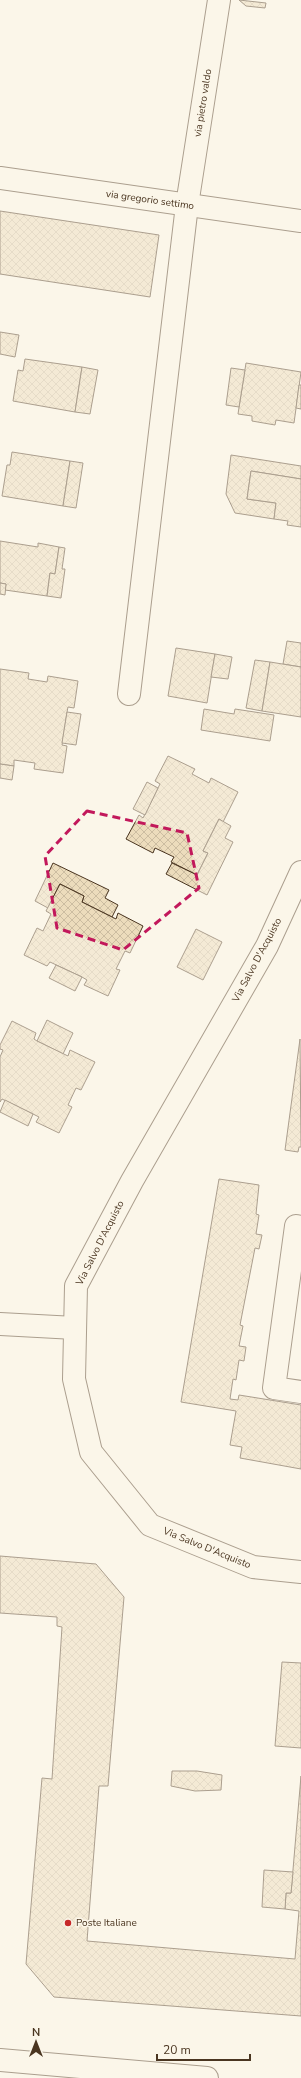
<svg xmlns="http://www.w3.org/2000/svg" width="301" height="2078" viewBox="0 0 301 2078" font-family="'Nunito Sans',sans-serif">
	<defs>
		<pattern id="building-cross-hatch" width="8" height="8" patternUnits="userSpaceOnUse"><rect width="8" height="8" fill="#ecdcbc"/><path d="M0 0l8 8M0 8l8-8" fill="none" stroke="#ccbda1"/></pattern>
	</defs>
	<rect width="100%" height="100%" fill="#fbf6e9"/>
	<g fill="url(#building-cross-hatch)" stroke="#4a3520">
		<path d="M239 0 266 3 265 8 246 6Z"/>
		<path d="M0 211 159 235 150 297 0 274Z"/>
		<path d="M0 332 19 335 15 357 0 354Z"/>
		<path d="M25 359 82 367 75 412 13 401 18 370 23 371Z"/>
		<path d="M246 363 301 372 294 423 276 420 275 425 252 421V416L238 414Z"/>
		<path d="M82 367 98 370 90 414 75 412Z"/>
		<path d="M231 368 245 370 239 407 226 405Z"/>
		<path d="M299 385H301V409L296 408Z"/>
		<path d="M12 452 70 461 63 506 2 496 7 465H10Z"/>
		<path d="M231 455 301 466V479L251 471 247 499 276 503 274 519 235 513 226 494Z"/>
		<path d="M70 461 83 463 76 508 63 506Z"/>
		<path d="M251 471 301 479V527L287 525 288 521 274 519 276 503 247 499Z"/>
		<path d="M0 541 38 547V543L59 547 55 574 50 573 47 596 5 590 6 584 0 583Z"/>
		<path d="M59 547 65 548 62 569H65L61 598 47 596 50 573 55 574Z"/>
		<path d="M0 583 6 584 5 595 0 594Z"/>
		<path d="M287 641 301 643V667L283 664Z"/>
		<path d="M176 648 215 654 207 703 168 696Z"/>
		<path d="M215 654 232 657 228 679 211 677Z"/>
		<path d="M255 660 270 662 262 711 246 708Z"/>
		<path d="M270 662 301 667V717L262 711Z"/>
		<path d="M0 669 29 673 28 679 47 682 48 676 78 681 74 708 68 707 67 712 62 745 67 746 63 773 34 769 35 763 14 760V766L0 764Z"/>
		<path d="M204 709 234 714 235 709 274 715 270 741 201 730Z"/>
		<path d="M67 712 81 714 76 745 62 743Z"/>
		<path d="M168 756 195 769 192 774 209 783 211 778 238 792 223 822 219 819 203 851 208 853 197 875 171 862 174 857 155 848 153 853 126 839 139 815 143 818 160 784 155 781Z"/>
		<path d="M0 764 14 766 12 780 0 778Z"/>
		<path d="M147 782 158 788 145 815 133 809Z"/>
		<path d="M219 819 231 826 225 838 233 842 207 895 166 874 172 863 197 875 208 853 203 851Z"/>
		<path d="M53 863 109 890 105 898 118 905 112 917 82 902 84 896 60 884 48 908 35 901Z"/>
		<path d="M60 884 84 896 82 902 116 919 118 913 143 926 130 953 125 951 116 969 120 970 108 996 84 985 87 980 82 977 50 962 47 966 24 955 37 928 43 931 51 914 46 911Z"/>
		<path d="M196 929 222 942 203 980 177 967Z"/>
		<path d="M56 965 82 977 75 991 49 978Z"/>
		<path d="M47 1020 73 1033 63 1054 37 1041Z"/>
		<path d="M12 1021 36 1033 34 1039 37 1041 68 1056 70 1050 95 1062 81 1090 76 1088 68 1105 72 1107 59 1133 36 1122 39 1117 33 1114 2 1099 0 1102V1057L3 1050 0 1049V1045Z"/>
		<path d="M300 1039 301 1147H299L298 1152 285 1150Z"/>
		<path d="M5 1100 33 1114 28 1126 0 1112Z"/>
		<path d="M219 1179 259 1185 256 1214 259 1215 256 1234 262 1235 259 1249 255 1248 240 1325 243 1326 239 1346 246 1347 244 1361 239 1360 236 1380 233 1379 230 1399 238 1400 239 1395 301 1405V1469L240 1458 242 1447 230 1445 236 1411 181 1402Z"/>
		<path d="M0 1556 96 1564 124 1597 108 1786H99L87 1941 295 1959 299 1911 285 1909 286 1893H291L301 1776V2016L54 1997 26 1964 42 1778 52 1779 62 1627 57 1626V1617L0 1613Z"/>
		<path d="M282 1662 301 1663V1748L275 1746Z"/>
		<path d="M172 1771H197L222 1775 221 1790 195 1791 171 1786Z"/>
		<path d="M264 1870 293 1872 291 1893H286L285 1909 262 1907Z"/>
	</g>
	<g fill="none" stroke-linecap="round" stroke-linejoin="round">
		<g stroke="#4a3520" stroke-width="24">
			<g id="minor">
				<path d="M0 178 301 221"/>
				<path d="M129 694 187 205 219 0"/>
				<path d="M301 872 267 946 132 1181 76 1286 74 1379 91 1452 150 1525 253 1567 301 1572"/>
				<path d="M301 1227 296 1226 274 1388 301 1392"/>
				<path d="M0 1324 75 1328"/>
				<path d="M0 2060 207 2078"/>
			</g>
		</g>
		<use href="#minor" stroke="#fbf6e9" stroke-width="22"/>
	</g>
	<path d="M0 0H301V2078H0ZM87 811 187 833 199 888 123 950 57 928 45 856Z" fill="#fbf6e9" fill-opacity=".55" fill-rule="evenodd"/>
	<path fill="none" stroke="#c2185b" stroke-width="3" stroke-dasharray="8 5" stroke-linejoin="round" d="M87 811 187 833 199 888 123 950 57 928 45 856Z"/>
	<circle fill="#c62828" stroke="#fbf6e9" stroke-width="1.5" cx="68" cy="1923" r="4"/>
	<g text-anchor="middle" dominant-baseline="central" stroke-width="3" stroke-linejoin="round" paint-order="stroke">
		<g font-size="10" fill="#4a3520" stroke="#fbf6e9">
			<text transform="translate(203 103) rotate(-81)">via pietro valdo</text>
			<text transform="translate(150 200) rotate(8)">via gregorio settimo</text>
			<text transform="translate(257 960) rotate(-62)">Via Salvo D'Acquisto</text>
			<text transform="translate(100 1243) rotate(-63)">Via Salvo D'Acquisto</text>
			<text transform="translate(207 1548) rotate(22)">Via Salvo D'Acquisto</text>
		</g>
		<g font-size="10" fill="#4a3520" stroke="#fbf6e9" text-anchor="start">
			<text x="76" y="1923">Poste Italiane</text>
		</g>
	</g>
	<g transform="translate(36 2042)" stroke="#fbf6e9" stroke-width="3" paint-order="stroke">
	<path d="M0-3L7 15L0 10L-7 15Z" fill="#4a3520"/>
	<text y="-6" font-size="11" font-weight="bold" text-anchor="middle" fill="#4a3520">N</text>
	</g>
	<path d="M157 2054v6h93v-6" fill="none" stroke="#4a3520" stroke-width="2"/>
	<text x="163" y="2054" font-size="12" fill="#4a3520" stroke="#fbf6e9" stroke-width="3" paint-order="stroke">20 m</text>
</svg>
